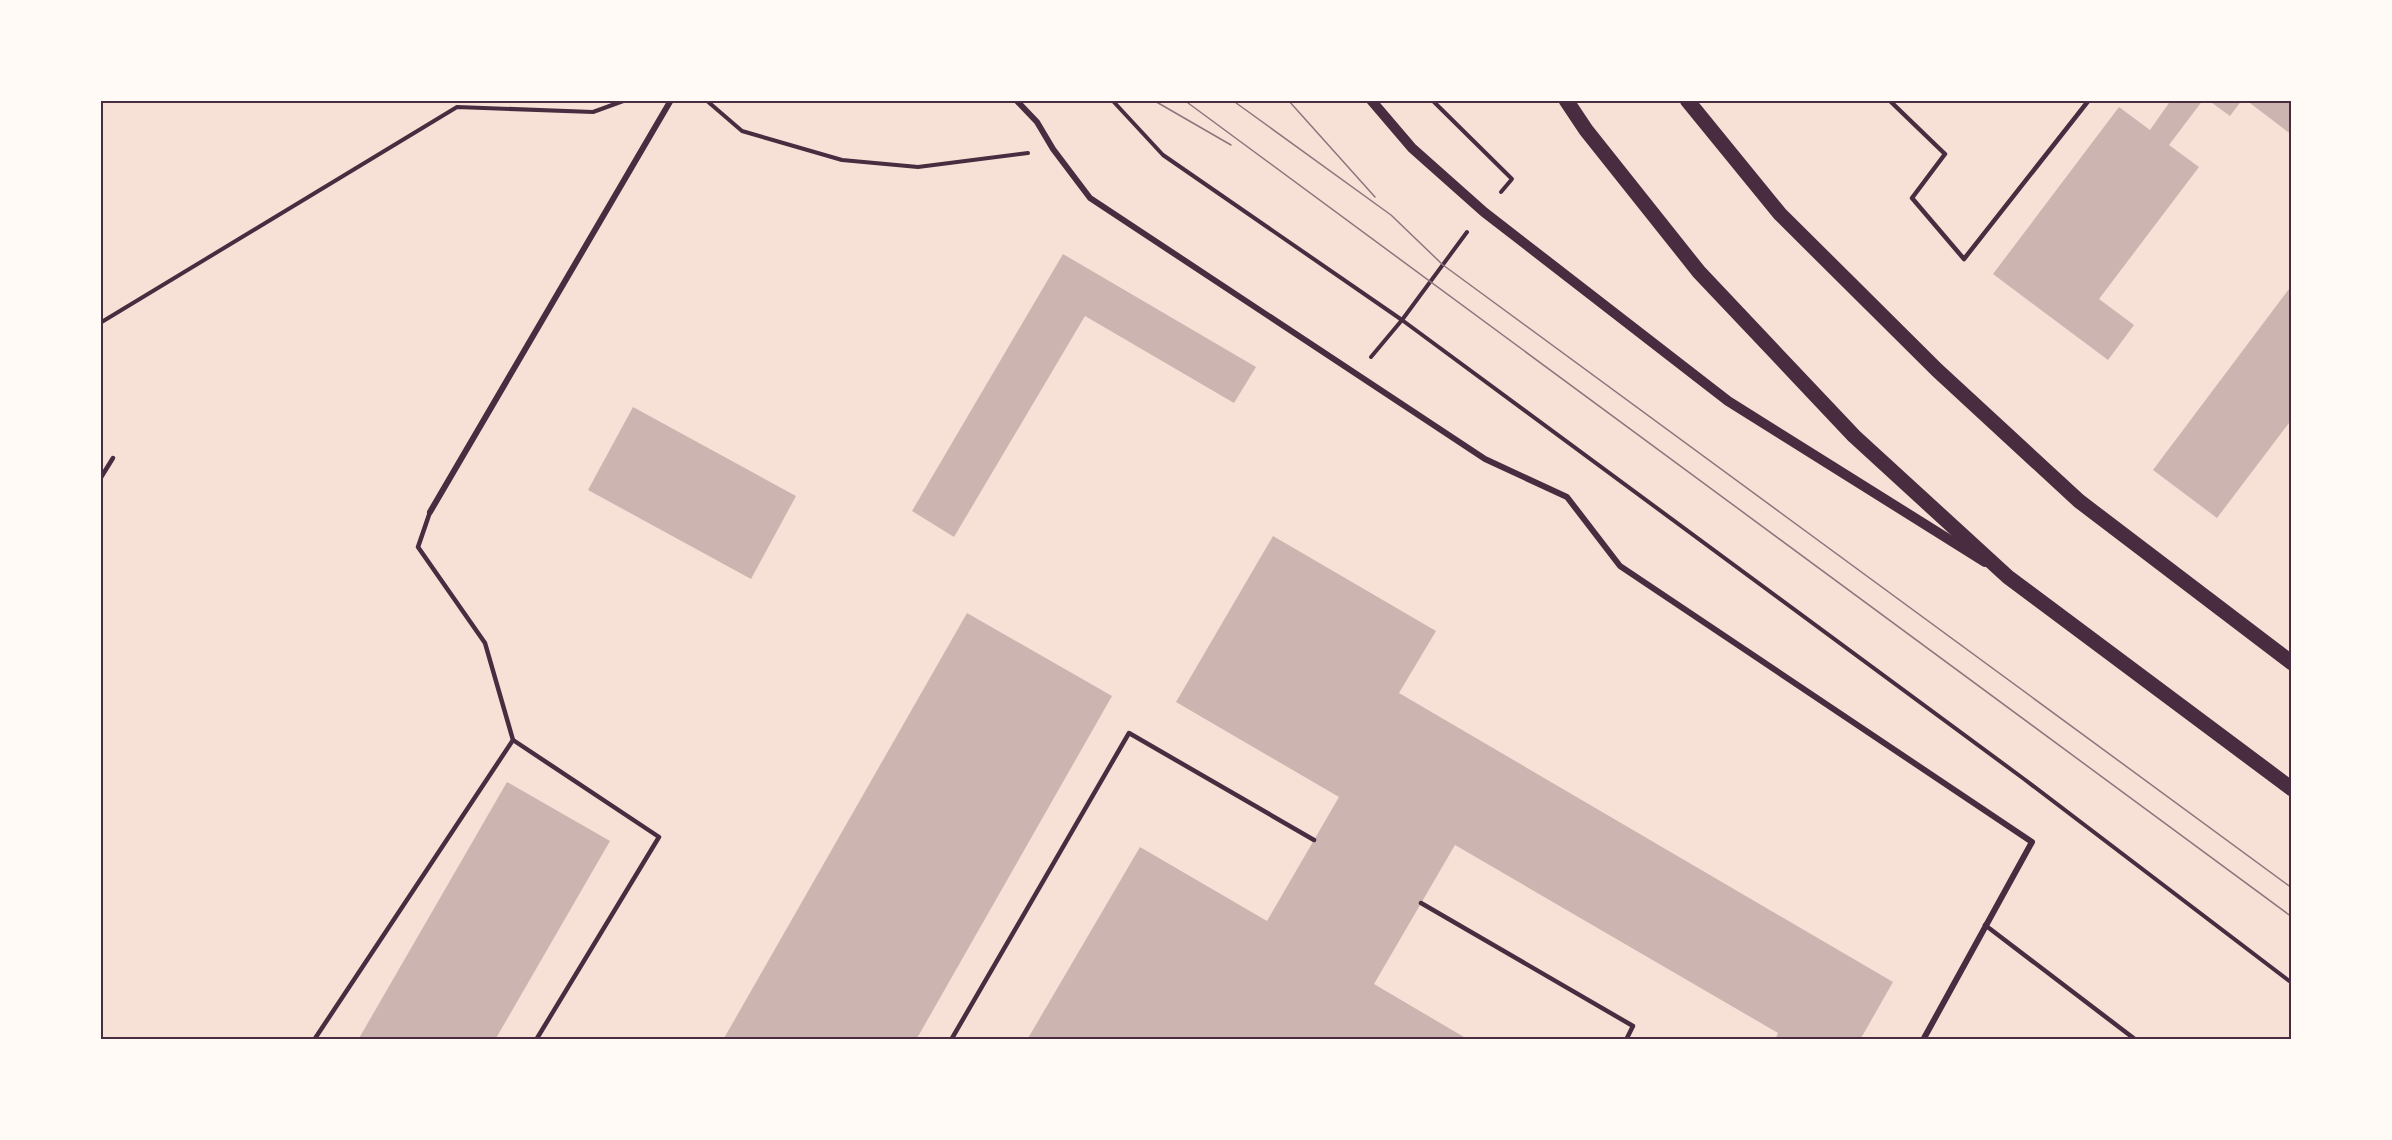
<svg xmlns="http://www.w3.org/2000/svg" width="2392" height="1140" viewBox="0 0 2392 1140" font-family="'Alegreya Sans',sans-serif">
	<rect width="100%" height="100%" fill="#f7e1d7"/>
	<g fill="#ccb4b1">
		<path d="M2171 100H2203L2169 145 2199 167 2099 299 2134 325 2108 360 1993 274 2119 107 2150 130Z"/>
		<path d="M2208 100H2242L2230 116Z"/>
		<path d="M2246 100H2292V135Z"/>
		<path d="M1063 254 1256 367 1234 403 1085 316 954 537 912 511Z"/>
		<path d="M2292 285V419L2217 518 2153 470Z"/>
		<path d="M633 407 796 496 751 579 588 490Z"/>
		<path d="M1273 536 1436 631 1399 693 1893 982 1860 1040H1775L1778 1033 1455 845 1374 984 1469 1040H1027L1140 847 1267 921 1339 797 1176 702Z"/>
		<path d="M967 613 1112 696 916 1040H723Z"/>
		<path d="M507 782 610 841 495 1040H358Z"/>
	</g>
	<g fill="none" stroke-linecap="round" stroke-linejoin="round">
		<g stroke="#4a2c40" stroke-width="4">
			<path d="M706 100 742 131 842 160 918 167 1028 153"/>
			<path d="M1112 100 1163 155 1402 320 2024 779 2292 983"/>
			<path d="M1432 100 1512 179 1501 192"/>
			<path d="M100 323 457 107 593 112 626 100"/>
			<path d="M1371 357 1402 320 1467 232"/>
		</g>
		<g stroke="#4a2c40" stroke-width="4.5">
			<path d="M1889 100 1945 154 1912 198 1964 259 2089 100"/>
			<path d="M100 479 113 458"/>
			<path d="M513 740 659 837 536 1040"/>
			<path d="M1421 903 1633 1026 1626 1040"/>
			<path d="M1985 925 2136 1040"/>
			<path d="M314 1040 513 740 485 643 418 547 430 512"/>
			<path d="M951 1040 1129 733 1314 840"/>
		</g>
		<g stroke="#4a2c40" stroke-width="6">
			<path d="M1016 100 1037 122 1053 149 1090 198 1485 459 1567 497 1620 566 2032 842 1923 1040"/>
			<path d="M430 512 671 100"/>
		</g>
		<path stroke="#4a2c40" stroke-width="10" d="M1371 100 1412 148 1484 212 1728 401 1985 562"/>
		<g stroke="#4a2c40" stroke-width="15">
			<path d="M1566 100 1586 130 1699 272 1854 436 2008 577 2292 789"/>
			<path d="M1687 100 1780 214 1937 370 2079 501 2292 663"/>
		</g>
		<g stroke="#8f747c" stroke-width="1.5">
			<path d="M1153 100 1231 145"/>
			<path d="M1184 100 2292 917"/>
			<path d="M1232 100 1391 215 1443 265 2292 888"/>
			<path d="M1288 100 1375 197"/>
		</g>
	</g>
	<rect width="2392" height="1140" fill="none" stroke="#fffaf5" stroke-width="204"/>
	<rect x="102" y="102" width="2188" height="936" fill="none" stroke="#4a2c40" stroke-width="2"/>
</svg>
